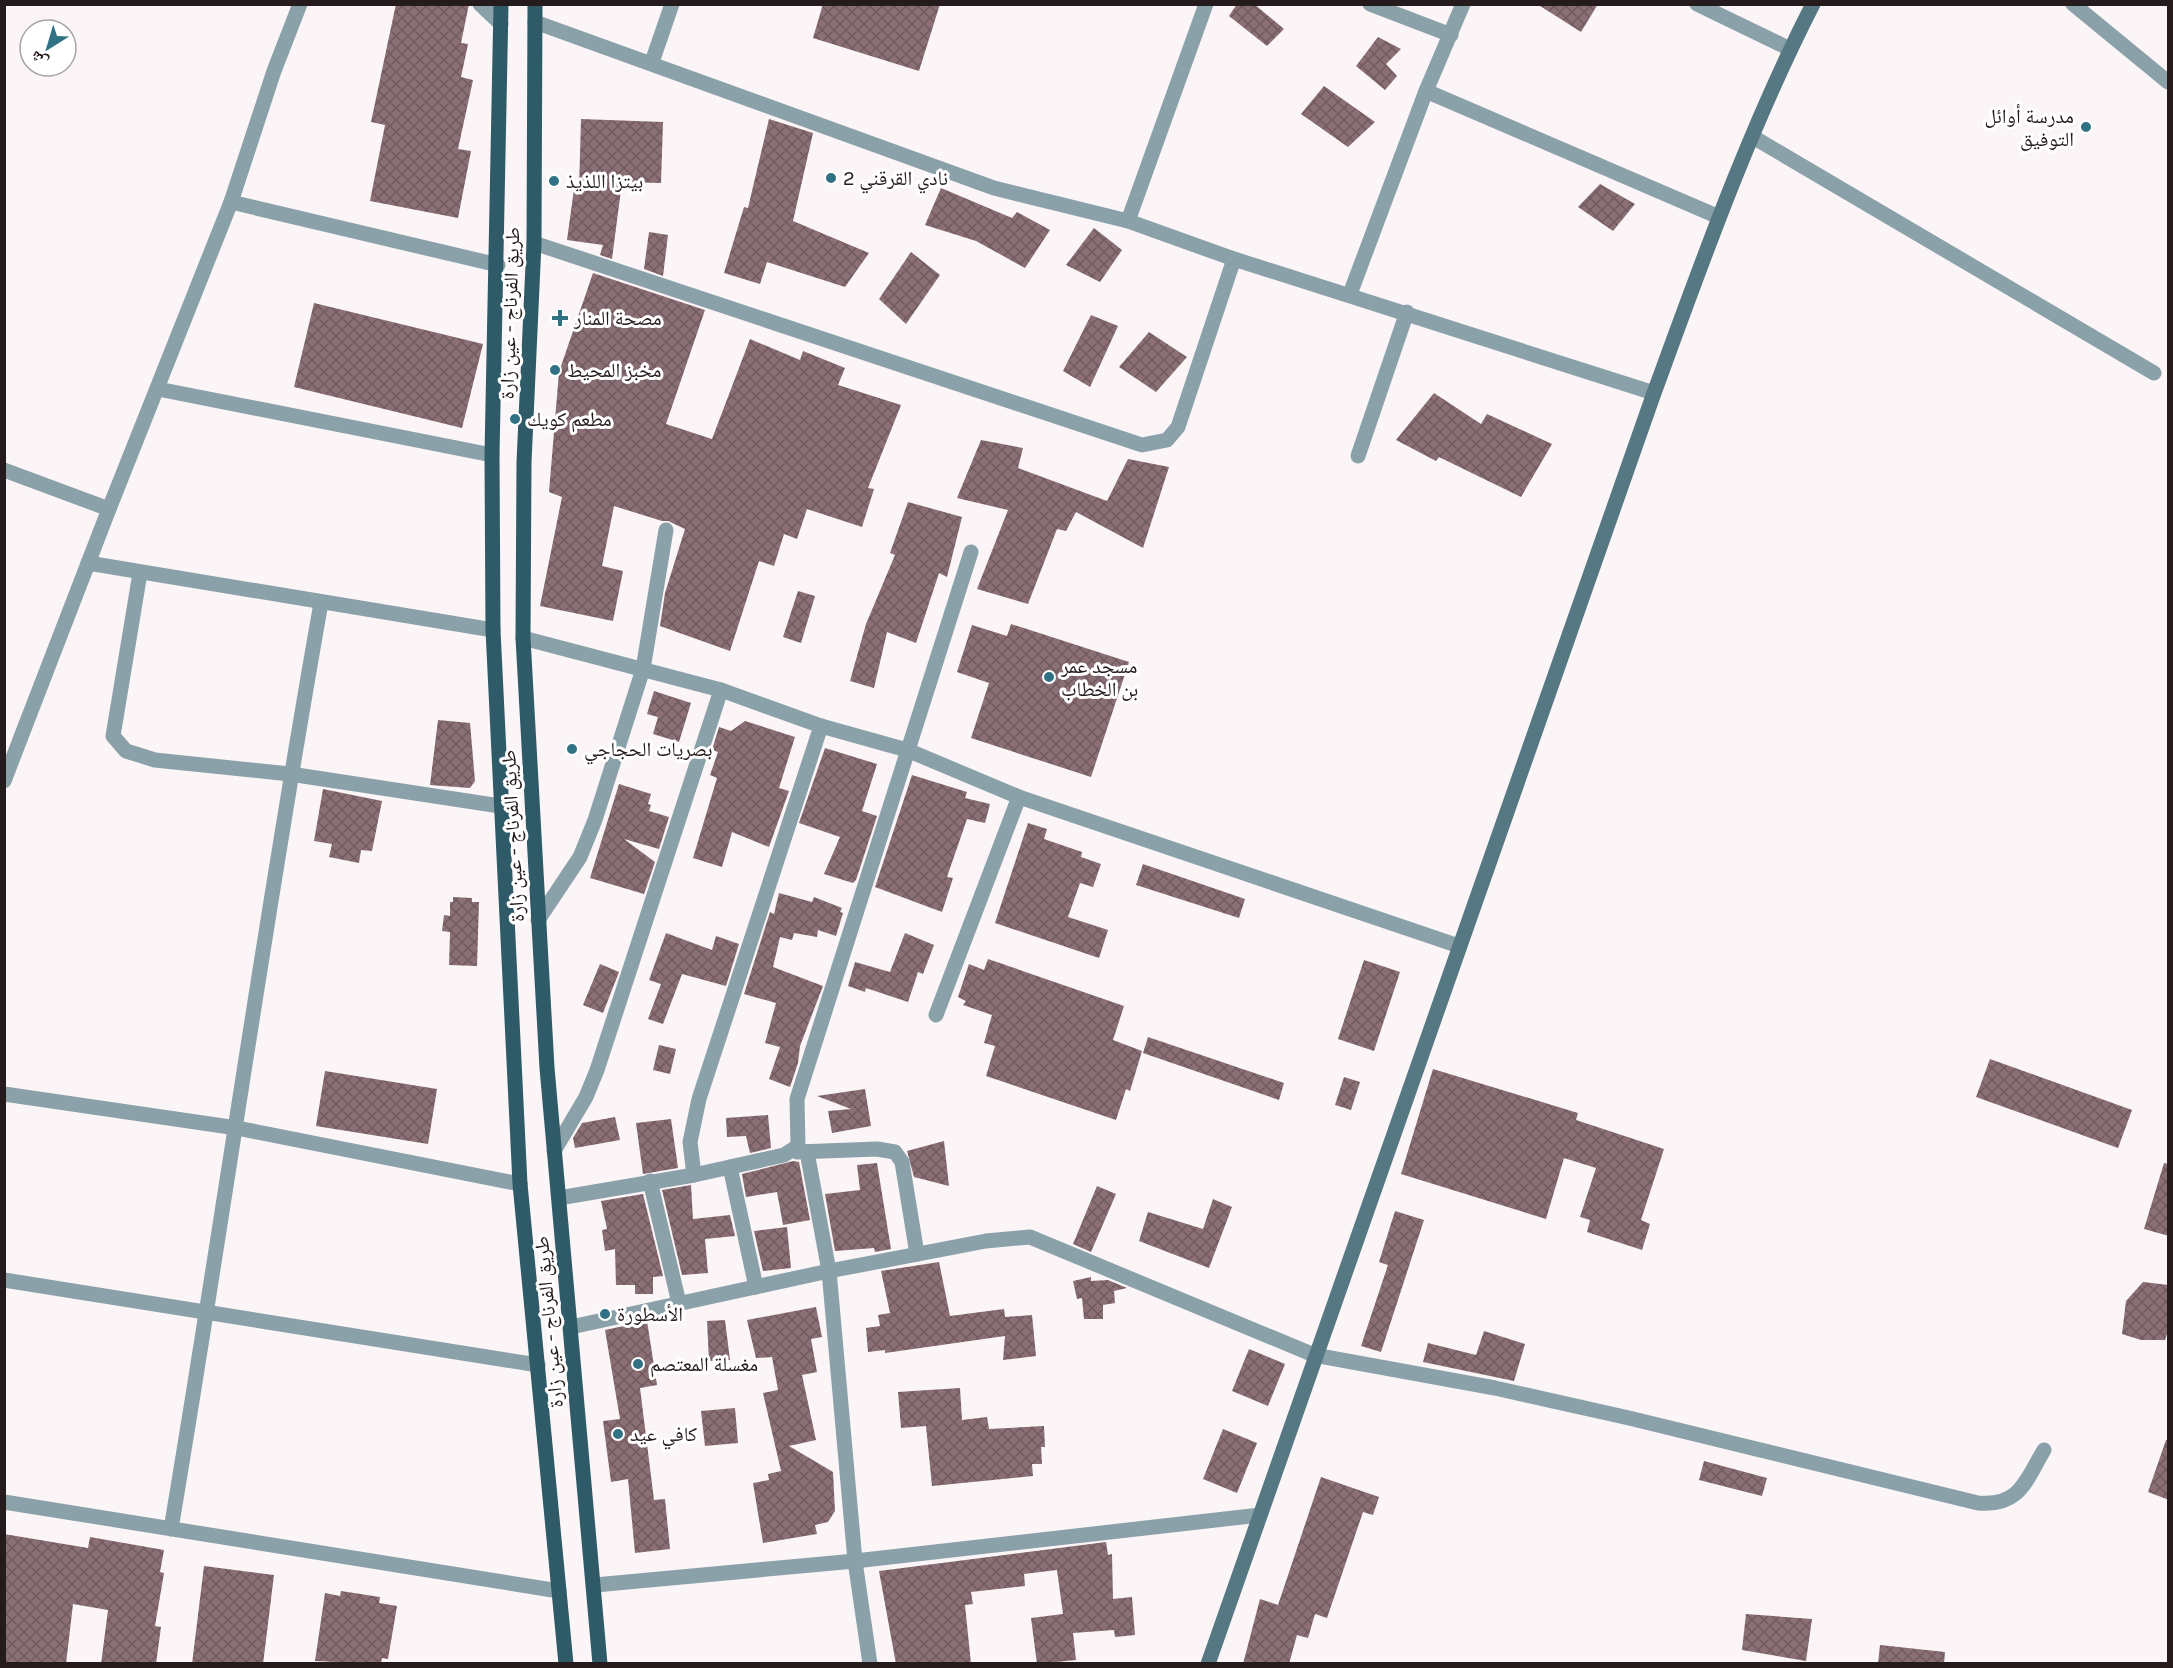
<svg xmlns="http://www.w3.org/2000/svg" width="2173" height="1668" viewBox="0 0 2173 1668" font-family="Karla,'Noto Naskh Arabic',sans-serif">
	<defs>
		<pattern id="building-cross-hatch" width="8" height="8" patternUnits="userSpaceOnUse" patternTransform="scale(1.5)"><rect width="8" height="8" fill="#8a6f75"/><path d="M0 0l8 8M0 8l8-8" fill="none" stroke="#715a5f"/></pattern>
	</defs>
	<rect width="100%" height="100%" fill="#fcf5f7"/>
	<g fill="url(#building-cross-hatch)">
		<path d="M396 4H469L461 43 468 44 461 77 473 80 458 149 471 151 458 218 370 201 385 125 371 122Z"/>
		<path d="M823 4H940L919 71 813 38Z"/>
		<path d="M1237 4H1254L1284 29 1267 46 1229 16Z"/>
		<path d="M1537 4H1598L1581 32Z"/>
		<path d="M1378 37 1401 49 1386 64 1397 76 1385 90 1356 66Z"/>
		<path d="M1324 86 1375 122 1348 147 1301 114Z"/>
		<path d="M581 119 663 122 661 183 622 182 612 259 600 255 603 245 567 240 574 189 579 190Z"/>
		<path d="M769 119 813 133 793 221 869 253 845 287 767 262 760 284 724 273 744 207 748 208Z"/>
		<path d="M1600 184 1635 204 1613 231 1578 207Z"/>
		<path d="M941 188 1012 218 1017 212 1050 230 1025 268 976 241 925 225Z"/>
		<path d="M1094 228 1122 250 1100 282 1066 265Z"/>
		<path d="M649 232 668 235 663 276 644 269Z"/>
		<path d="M911 252 940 275 906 324 879 299Z"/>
		<path d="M593 273 705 310 666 424 712 439 750 339 800 360 803 351 845 368 838 385 901 405 868 488 874 489 862 527 807 509 797 539 784 534 774 566 759 561 730 651 660 626 665 593 685 529 668 521H662L614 506 602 566 623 571 613 621 540 606 562 497 549 492 559 372Z"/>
		<path d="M314 303 483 344 462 428 294 387Z"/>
		<path d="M1091 315 1118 326 1090 387 1063 371Z"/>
		<path d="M1149 332 1187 357 1156 392 1119 367Z"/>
		<path d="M1434 393 1481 424 1487 414 1552 444 1521 497 1439 457 1436 461 1396 440Z"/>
		<path d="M981 440 1023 448 1018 468 1107 501 1128 459 1169 467 1143 548 1076 512 1066 531 1057 529 1028 604 977 589 1008 510 957 498Z"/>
		<path d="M908 502 962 517 947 577 939 573 916 643 887 632 874 688 850 681 866 624 895 555 890 553Z"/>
		<path d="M798 591 815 596 801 643 783 637Z"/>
		<path d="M1011 624 1129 662 1091 777 971 738 989 683 957 672 972 625 1007 636Z"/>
		<path d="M654 691 691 703 679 742 653 734 658 717 647 714Z"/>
		<path d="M438 720 470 723 475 781 470 788 430 785Z"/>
		<path d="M745 721 795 737 779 788 789 791 769 847 732 832 722 867 693 858 717 778 710 775 718 752 712 750 719 727 731 731Z"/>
		<path d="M825 748 877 764 862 811 877 816 856 880 853 883 824 874 840 837 799 823Z"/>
		<path d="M912 775 967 792 965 798 990 804 985 823 967 819 947 877 953 878 942 912 875 887Z"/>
		<path d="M619 784 651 794 648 804 651 805 649 811 669 817 659 849 624 839 655 862 644 894 590 878Z"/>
		<path d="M323 789 382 801 372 851 361 850 359 863 329 857 332 844 314 841Z"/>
		<path d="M1028 823 1047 829 1044 839 1082 852 1081 857 1101 864 1093 887 1080 883 1068 917 1108 930 1099 958 995 923Z"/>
		<path d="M1143 864 1245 899 1239 918 1136 885Z"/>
		<path d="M779 893 812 902 814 897 842 908 840 912 843 913 836 936 818 930 817 937 794 933 792 940 780 937 773 967 823 986 800 1046 798 1063 790 1087 769 1079 780 1047 765 1043 776 1003 744 994 770 912 774 914Z"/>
		<path d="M453 897 472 898V902H479L477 966 449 965 450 932 442 931 444 915 450 916V902H453Z"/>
		<path d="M666 933 712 950 716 936 739 944 726 986 682 974 663 1024 648 1019 661 984 649 980Z"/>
		<path d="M905 933 934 945 923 974 918 972 908 1002 866 988 865 992 848 986 855 962 890 972Z"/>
		<path d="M988 959 1124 1006 1113 1040 1142 1051 1130 1091 1126 1089 1116 1120 986 1076 995 1046 984 1043 992 1015 963 1005 966 1001 958 997 969 964 984 970Z"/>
		<path d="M1364 960 1400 972 1374 1051 1338 1039Z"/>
		<path d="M600 964 619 972 603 1013 583 1005Z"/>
		<path d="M1148 1037 1284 1083 1279 1100 1143 1053Z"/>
		<path d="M659 1045 676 1049 670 1074 653 1070Z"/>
		<path d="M1990 1059 2132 1110 2118 1148 1976 1097Z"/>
		<path d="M1433 1069 1578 1113 1576 1120 1664 1149 1641 1220 1650 1224 1642 1250 1587 1232 1590 1220 1580 1217 1596 1168 1564 1158 1546 1219 1401 1174Z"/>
		<path d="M325 1071 437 1089 428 1144 316 1126Z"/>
		<path d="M1344 1077 1360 1082 1351 1110 1335 1105Z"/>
		<path d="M865 1089 871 1126 832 1133 828 1111 851 1109 817 1096Z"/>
		<path d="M768 1115 771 1148 750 1153 746 1136 727 1137 726 1118Z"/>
		<path d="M615 1117 620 1140 575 1148 573 1138 582 1123Z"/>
		<path d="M671 1119 678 1168 643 1174 636 1123Z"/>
		<path d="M944 1141 949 1186 914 1177 907 1151Z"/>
		<path d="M793 1161 799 1162 810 1220 783 1225 777 1192 746 1197 742 1174Z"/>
		<path d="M877 1163 891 1249 875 1252 874 1248 835 1251 825 1194 860 1190 857 1165Z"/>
		<path d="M2164 1163 2169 1164V1236L2144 1229Z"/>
		<path d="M691 1185 693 1219 730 1215 735 1236 705 1239 708 1273 682 1275 662 1190Z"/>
		<path d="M1097 1186 1116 1194 1091 1252 1073 1244Z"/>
		<path d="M643 1194 663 1276 653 1277V1294H635V1285H616L615 1249 605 1251 602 1230 607 1229 601 1201Z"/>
		<path d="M1213 1199 1232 1207 1209 1268 1139 1241 1148 1212 1203 1229Z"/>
		<path d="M1395 1211 1424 1220 1381 1352 1361 1346 1388 1265 1379 1262Z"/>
		<path d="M787 1227 791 1268 763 1271 754 1231Z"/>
		<path d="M939 1262 950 1316 1004 1309 1005 1317 1032 1315 1036 1356 1003 1360 1005 1336 885 1353V1350L868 1352 866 1328 880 1326 878 1315 890 1313 881 1271Z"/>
		<path d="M1091 1277V1281L1108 1280 1127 1288 1114 1291 1115 1303 1103 1305V1319H1084L1082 1298 1077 1299 1073 1281Z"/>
		<path d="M2143 1282 2169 1285V1328L2165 1340H2141L2122 1334 2126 1301Z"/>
		<path d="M816 1307 822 1337 811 1339 817 1372 802 1375 816 1440 789 1446 833 1472 835 1511 828 1522 815 1525 817 1534 763 1543 753 1483 769 1480 768 1474 781 1471 763 1393 778 1390 772 1357 756 1358 747 1320Z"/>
		<path d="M725 1320 730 1360 709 1361 707 1321Z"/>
		<path d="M647 1321 657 1385 640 1388 654 1500 665 1499 670 1549 635 1553 628 1479 611 1482 603 1421 620 1419 605 1330Z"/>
		<path d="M1484 1331 1525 1344 1514 1381 1423 1362 1428 1343 1476 1355Z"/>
		<path d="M1249 1349 1285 1364 1268 1406 1232 1391Z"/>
		<path d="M960 1388 962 1420 987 1417 989 1429 1044 1426 1045 1447H1041L1042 1464H1032L1033 1476 932 1486 926 1426 901 1428 898 1392Z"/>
		<path d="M735 1408 738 1443 705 1446 701 1411Z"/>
		<path d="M1223 1429 1257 1443 1237 1493 1203 1479Z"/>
		<path d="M2166 1440H2169V1500L2148 1492Z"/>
		<path d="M1704 1461 1767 1478 1762 1496 1699 1480Z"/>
		<path d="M1321 1477 1379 1497 1373 1515 1363 1512 1327 1618 1315 1614 1308 1638 1297 1635 1289 1664H1243L1260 1599 1278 1605Z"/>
		<path d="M4 1534 88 1548 90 1537 164 1550 160 1572 164 1573 155 1626 161 1627 156 1664H101L108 1610 73 1604 66 1664H4Z"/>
		<path d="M1106 1542 1108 1555 1112 1554 1113 1599 1132 1597 1135 1635 1115 1637 1114 1630 1073 1633 1076 1660 1037 1664 1031 1618 1063 1614 1057 1570 1024 1574 1025 1586 971 1592 973 1604 965 1605 971 1664H896L879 1571Z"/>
		<path d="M204 1566 274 1575 263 1664H192Z"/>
		<path d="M341 1591 380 1597 379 1603 397 1606 388 1659 382 1658 381 1664 315 1661 325 1593 340 1596Z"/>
		<path d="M1746 1614 1812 1619 1806 1661 1742 1650Z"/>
		<path d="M1880 1645 1945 1652 1944 1664H1878Z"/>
	</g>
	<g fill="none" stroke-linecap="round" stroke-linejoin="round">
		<g stroke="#8aa1a9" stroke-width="15">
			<path d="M480 4 501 24"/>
			<path d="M1370 4 1451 35"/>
			<path d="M1697 4 1790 49"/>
			<path d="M2073 4 2168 82"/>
			<path d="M535 22 994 188 1128 221 1234 259 1654 393"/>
			<path d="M652 62 672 4"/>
			<path d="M1426 91 1719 217"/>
			<path d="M1753 137 2154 373"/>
			<path d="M231 202 498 265"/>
			<path d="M1128 221 1206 4"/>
			<path d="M534 243 1142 445 1167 440 1178 427 1234 259"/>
			<path d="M1350 294 1426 91 1463 4"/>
			<path d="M158 389 492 455"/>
			<path d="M1358 456 1407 312"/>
			<path d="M4 470 109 509"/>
			<path d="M88 563 493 630"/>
			<path d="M140 573 113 736 126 751 155 760 290 774 500 806"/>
			<path d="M523 638 721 690 821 726 907 750 1019 797 1459 946"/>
			<path d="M821 726 699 1099 690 1142 694 1175 784 1155 798 1146 797 1099 971 552"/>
			<path d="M4 781 109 509 231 202 274 71 300 4"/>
			<path d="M538 920 580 857 595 820 643 669 666 530"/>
			<path d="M936 1015 1019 797"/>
			<path d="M4 1094 237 1128 520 1184"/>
			<path d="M554 1151 586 1097 597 1070 721 690"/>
			<path d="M797 1152 877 1149 895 1152 902 1162 917 1254"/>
			<path d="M807 1152 829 1271 855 1561 870 1664"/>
			<path d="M730 1167 756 1287"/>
			<path d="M650 1181 679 1303"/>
			<path d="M559 1198 694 1175"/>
			<path d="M4 1280 538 1365"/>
			<path d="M571 1327 829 1271 986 1241 1030 1237 1314 1355 1495 1388 1629 1418 1978 1503C2020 1507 2026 1480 2044 1450"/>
			<path d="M4 1502 559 1591"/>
			<path d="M171 1529C223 1220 266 911 321 603"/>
			<path d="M595 1585 855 1561 1260 1515"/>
		</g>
		<path stroke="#567883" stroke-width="15" d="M1208 1664 1654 393C1702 262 1749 129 1813 4"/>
		<g stroke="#2f5b68" stroke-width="15">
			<path d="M501 4 492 455 493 630 520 1184 566 1664"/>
			<path d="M535 4 534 243 524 462 523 638 547 1068 600 1664"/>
		</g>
	</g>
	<g fill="#307184" stroke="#fff" stroke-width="2">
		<circle cx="2086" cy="127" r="6"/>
		<circle cx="831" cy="178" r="6"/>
		<circle cx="554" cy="181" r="6"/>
		<path d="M557 309h6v6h6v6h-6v6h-6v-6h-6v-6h6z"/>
		<circle cx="555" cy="370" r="6"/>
		<circle cx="515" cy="419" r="6"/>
		<circle cx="1049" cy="677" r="6"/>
		<circle cx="572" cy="749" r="6"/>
		<circle cx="605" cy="1314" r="6"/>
		<circle cx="638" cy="1364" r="6"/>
		<circle cx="618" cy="1434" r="6"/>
	</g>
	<g text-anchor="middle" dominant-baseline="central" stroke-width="6" stroke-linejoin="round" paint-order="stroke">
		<g font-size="20" fill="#251a1c" stroke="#fff" text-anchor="start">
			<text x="2074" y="116" text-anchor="end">مدرسة أوائل<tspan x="2074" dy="23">التوفيق</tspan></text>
			<text x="843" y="178">نادي القرقني 2</text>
			<text x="566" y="181">بيتزا اللذيذ</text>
			<text x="574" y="318">مصحة المنار</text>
			<text x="567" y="370">مخبز المحيط</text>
			<text x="527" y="419">مطعم كويك</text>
			<text x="1061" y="666">مسجد عمر<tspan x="1061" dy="23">بن الخطاب</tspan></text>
			<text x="584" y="749">بصريات الحجاجي</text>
			<text x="617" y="1314">الأسطورة</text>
			<text x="650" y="1364">مغسلة المعتصم</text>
			<text x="630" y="1434">كافي عيد</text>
		</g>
		<g font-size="20" fill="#251a1c" stroke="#fff">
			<text transform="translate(510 313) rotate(-88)">طريق الفرناج - عين زارة</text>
			<text transform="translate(513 836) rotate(-93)">طريق الفرناج - عين زارة</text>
			<text transform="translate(549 1322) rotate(-95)">طريق الفرناج - عين زارة</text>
		</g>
	</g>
	<rect width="2173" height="1668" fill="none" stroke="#251a1c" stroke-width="12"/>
	<g transform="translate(48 48) rotate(217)"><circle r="28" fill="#ffffff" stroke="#a8a3a4" stroke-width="1.5"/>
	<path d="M0-4.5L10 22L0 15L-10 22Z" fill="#307184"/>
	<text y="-9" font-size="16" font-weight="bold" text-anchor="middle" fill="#251a1c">ش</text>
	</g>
</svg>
